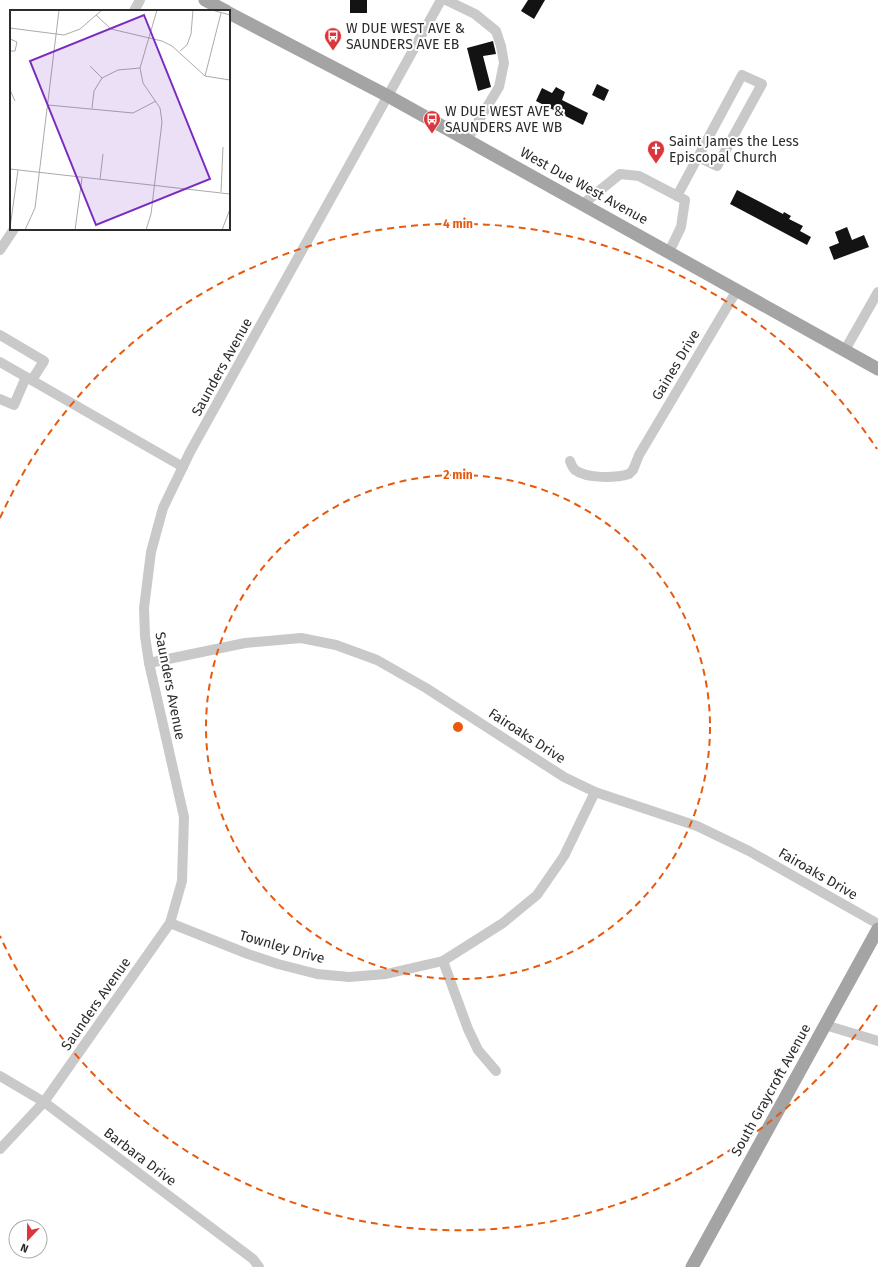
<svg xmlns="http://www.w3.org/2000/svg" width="878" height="1267" viewBox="0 0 878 1267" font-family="'Fira Sans',sans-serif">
	<rect width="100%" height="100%" fill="#fff"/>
	<g fill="#131313">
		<rect x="350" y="0" width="17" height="13"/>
		<path d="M528 0H545L534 19 521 11Z"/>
		<path d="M493 41 496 54 483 56 491 87 478 91 467 48Z"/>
		<path d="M597 84 609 90 604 101 592 95Z"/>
		<path d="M556 87 565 92 562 100 588 113 583 125 536 101 542 88 552 93Z"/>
		<path d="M737 190 783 214 784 212 791 216 789 219 803 226 800 231 811 237 807 245 730 204Z"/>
		<path d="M847 227 852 240 864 235 869 247 834 260 829 247 839 243 835 232Z"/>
	</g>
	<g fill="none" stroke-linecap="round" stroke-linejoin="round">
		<g stroke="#c9c9c9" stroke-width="10">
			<path d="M446 0 475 14 496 31 501 46 504 63 499 87 467 140"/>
			<path d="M134 11 140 0"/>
			<path d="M677 196 742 75 762 84 717 166 698 157"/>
			<path d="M583 204 620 174 639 176 685 200 681 227 669 252"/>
			<path d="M0 250 14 229"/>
			<path d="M0 335 44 361 32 380"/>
			<path d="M845 350 878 292"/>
			<path d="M0 362 183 467"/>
			<path d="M0 399 14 405 26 377"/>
			<path d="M570 461C571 464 573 468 575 470 587 479 616 478 629 474L633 470 639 455 737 290"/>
			<path d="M149 663 245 643 301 638 336 645 377 660 426 688 564 777 595 792 697 826 749 851 878 924"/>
			<path d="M170 923 248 954 278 964 317 974 349 977 386 974 443 961 503 923 537 895 564 856 595 792"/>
			<path d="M443 961 468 1029 478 1050 496 1071"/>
			<path d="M825 1025 878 1041"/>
			<path d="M0 1076 44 1102 253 1259 259 1267"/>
			<path d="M0 1149 44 1102 170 923 182 881 184 817 149 663 145 636 144 608 151 552 163 508 190 452 441 0"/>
		</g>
		<g stroke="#a4a4a4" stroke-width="13">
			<path d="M205 0 226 11"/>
			<path d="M229 13 388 96 878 369"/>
			<path d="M692 1267 878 929"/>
		</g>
	</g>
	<g fill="none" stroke="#e8590c" stroke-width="2" stroke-dasharray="7 5">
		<circle cx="458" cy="727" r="252"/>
		<path d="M877 1005A503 503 0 0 1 0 936M0 518A503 503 0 0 1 877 449"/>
	</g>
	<defs>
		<g id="bus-pin" transform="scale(0.9)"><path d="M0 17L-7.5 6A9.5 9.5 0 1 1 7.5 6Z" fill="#db363c" stroke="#fff"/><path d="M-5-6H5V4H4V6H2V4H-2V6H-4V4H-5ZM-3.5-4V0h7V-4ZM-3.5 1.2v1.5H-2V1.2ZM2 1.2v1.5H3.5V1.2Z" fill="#fff"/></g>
		<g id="church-pin" transform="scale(0.9)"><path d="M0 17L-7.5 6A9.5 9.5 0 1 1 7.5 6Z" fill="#db363c" stroke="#fff"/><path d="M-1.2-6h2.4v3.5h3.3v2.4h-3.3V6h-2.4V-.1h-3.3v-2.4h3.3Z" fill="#fff"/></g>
	</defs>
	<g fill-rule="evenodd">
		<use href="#bus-pin" x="333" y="36"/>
		<use href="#bus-pin" x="432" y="119"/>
		<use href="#church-pin" x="656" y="149"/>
	</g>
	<g text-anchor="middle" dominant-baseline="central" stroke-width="4" stroke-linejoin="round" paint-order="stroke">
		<g font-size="14" fill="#2c2c2c" stroke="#fff" text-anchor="start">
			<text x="346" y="28">W DUE WEST AVE &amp;<tspan x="346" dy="16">SAUNDERS AVE EB</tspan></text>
			<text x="445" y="111">W DUE WEST AVE &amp;<tspan x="445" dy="16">SAUNDERS AVE WB</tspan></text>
			<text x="669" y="141">Saint James the Less<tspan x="669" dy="16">Episcopal Church</tspan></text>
		</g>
		<g font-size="14" fill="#2c2c2c" stroke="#fff">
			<text transform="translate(584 186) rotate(29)">West Due West Avenue</text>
			<text transform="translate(676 365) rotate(-59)">Gaines Drive</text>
			<text transform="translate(222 367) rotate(-61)">Saunders Avenue</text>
			<text transform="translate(170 686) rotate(79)">Saunders Avenue</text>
			<text transform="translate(527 736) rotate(33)">Fairoaks Drive</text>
			<text transform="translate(818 874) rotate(30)">Fairoaks Drive</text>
			<text transform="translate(282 947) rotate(16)">Townley Drive</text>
			<text transform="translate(96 1004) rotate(-55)">Saunders Avenue</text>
			<text transform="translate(771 1090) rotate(-61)">South Graycroft Avenue</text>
			<text transform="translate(140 1157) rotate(37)">Barbara Drive</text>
		</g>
	</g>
	<g transform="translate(10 10)">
		<rect width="220" height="220" fill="#fff"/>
		<path fill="none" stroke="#ababab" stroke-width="1" d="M202 0 220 5M86 5 101 19 152 31 162 36 195 66 220 70M0 18 54 25 70 19 92 0M0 29 7 32 5 41H0M170 41 177 35 181 24 183 0M80 56 92 68M195 66 211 3M0 80 5 91M38 95 123 103 146 91M82 98 84 81 92 68 108 60 130 58M0 159 220 184M90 169 93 144M211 182 213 137M0 218 8 160M15 220 25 198 49 0M65 220 72 168M136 220 141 204 152 112 150 98 133 73 130 58 147 0M212 220 220 199"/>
		<path fill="#7b2cbf" fill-opacity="0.15" stroke="#7b2cbf" stroke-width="2" d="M134 5 200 169 86 215 20 51Z"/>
		<rect width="220" height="220" fill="none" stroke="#2c2c2c" stroke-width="2"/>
	</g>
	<circle cx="458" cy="727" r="6" fill="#e8590c" stroke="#fff" stroke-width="2"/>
	<g font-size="12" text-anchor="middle" font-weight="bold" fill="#e8590c" stroke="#fff" stroke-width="4" stroke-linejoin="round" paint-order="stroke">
		<text x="458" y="228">4 min</text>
		<text x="458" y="479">2 min</text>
	</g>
	<g transform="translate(28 1239) rotate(202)"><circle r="19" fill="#ffffff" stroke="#ababab"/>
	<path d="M0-3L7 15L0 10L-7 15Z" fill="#db363c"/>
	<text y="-6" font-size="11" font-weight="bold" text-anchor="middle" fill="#2c2c2c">N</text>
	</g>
</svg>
